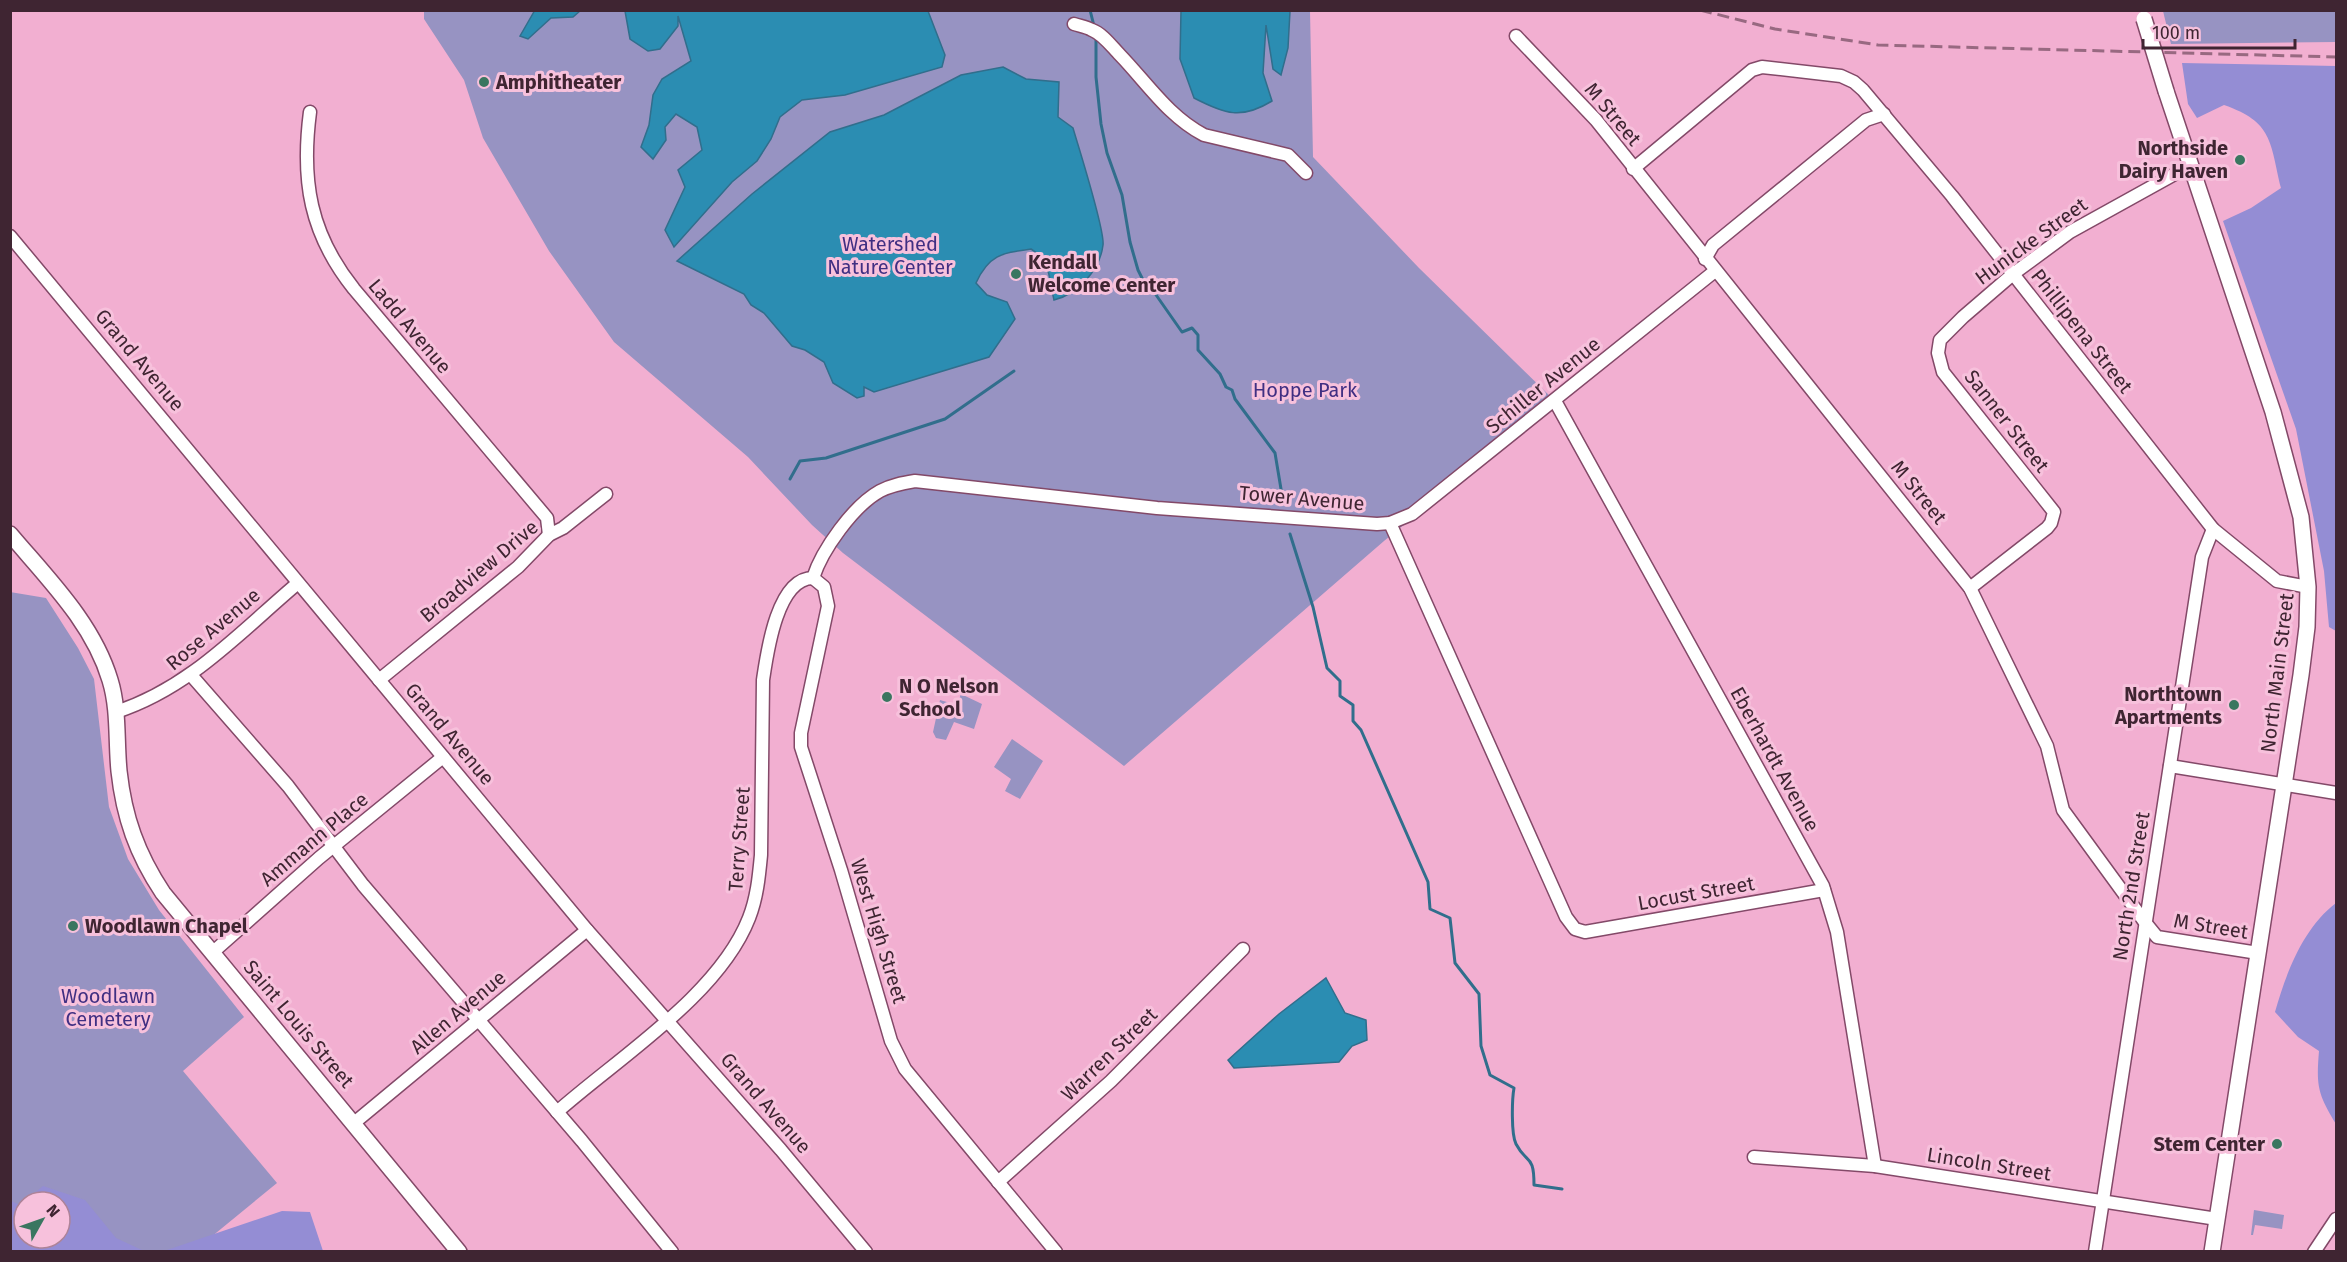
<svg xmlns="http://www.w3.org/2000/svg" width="2347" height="1262" viewBox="0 0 2347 1262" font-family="'Fira Sans',sans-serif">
	<rect width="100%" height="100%" fill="#f2afd1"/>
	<g fill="#9793c2" fill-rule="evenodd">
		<path d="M424 11H1310L1313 157 1419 268 1555 401 1384 541 1124 766 843 553 812 525 748 457 614 342 549 251 483 138 464 80 424 19Z"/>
		<path d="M2163 11H2336V42L2171 44Z"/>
		<path d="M10 592 46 598 78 648 94 679 109 807 128 859 159 910 244 1017 183 1071 277 1183 194 1251H36L11 1238ZM24 1202H60V1238H24Z"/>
		<path d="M961 694 982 704 974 729 954 722 946 740 936 738 933 732 940 700 957 705Z"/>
		<path d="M1012 739 1043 761 1020 799 1005 791 1011 779 994 767Z"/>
		<path d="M2254 1210 2284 1215 2282 1229 2255 1225 2253 1235H2251Z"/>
	</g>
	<g fill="#948dd4" fill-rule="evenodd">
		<path d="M2182 63 2336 66V631L2329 627 2324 571 2296 429 2223 221 2251 208 2281 188C2270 142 2273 122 2224 105L2197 118 2188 104Z"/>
		<path d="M2336 903V1124C2318 1094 2316 1087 2319 1051L2298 1037 2275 1012C2286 973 2303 928 2336 903Z"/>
		<path d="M43 1186 85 1200 116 1238 144 1251H11V1201L20 1205ZM24 1202H60V1238H24Z"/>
		<path d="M282 1211 310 1212 323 1251H164Z"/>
	</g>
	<g fill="#2b8db2" stroke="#316e8c" stroke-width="1.5">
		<path d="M535 10H580V11L573 17 551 18 528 39 520 36Z"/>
		<path d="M625 11H928L945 55 942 67 845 95 802 100 780 117 771 139 757 161 732 182 674 247 665 230 685 187 678 170 702 150 697 127 676 114 665 127 666 140 653 159 641 147 649 125 653 95 662 79 691 61 678 16V26L660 49 648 51 630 39Z"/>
		<path d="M1181 11H1290L1288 48 1281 75 1273 69 1266 25 1263 73 1272 101C1241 120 1225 114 1194 98L1180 59Z"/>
		<path d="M1003 67 1026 79 1059 82 1058 117 1073 128C1079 149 1105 230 1103 245 1100 270 1078 294 1054 300 1049 279 1051 261 1031 249 1003 253 989 254 976 283L987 295 1007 302 1015 319 989 357 874 392 864 387V396L857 398 833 383 824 362 805 350 792 346 764 313 751 305 744 294 677 261 752 194 830 132 884 115 961 75Z"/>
		<path d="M1326 978 1345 1013 1366 1020 1367 1040 1352 1046 1339 1062 1234 1068 1228 1060 1279 1014Z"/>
	</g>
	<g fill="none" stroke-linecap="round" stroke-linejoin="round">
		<g stroke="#316e8c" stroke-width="3">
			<path d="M1090 10 1094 26"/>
			<path d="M1096 35V77L1101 124 1107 153 1122 195 1130 242 1138 270 1146 286 1154 292 1182 332 1192 328 1198 335V350L1220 374 1226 387 1232 390 1235 399 1275 453 1282 495"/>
			<path d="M790 479 800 461 826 458 945 419 1014 371"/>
			<path d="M1290 534 1313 607 1327 668 1340 681V696L1353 705V721L1361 730 1428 882 1430 909 1450 918 1455 963 1479 994 1481 1046 1490 1075 1514 1088C1512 1099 1511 1134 1516 1144 1527 1165 1534 1153 1534 1185L1562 1189"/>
		</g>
		<g stroke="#834968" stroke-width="15">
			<g id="minor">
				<path d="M1074 24C1080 26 1087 27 1092 30 1103 34 1112 47 1120 55 1147 83 1169 117 1204 135L1288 155 1306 173"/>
				<path d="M1516 36 1596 120 1970 588 2047 746 2063 810 2144 921 2157 937 2258 953"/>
				<path d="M310 112C301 181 310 234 354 289L547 518 549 535"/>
				<path d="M1633 169 1752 70 1762 67 1841 76 1854 82 1863 90 1952 196 2213 529 2277 581 2308 587"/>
				<path d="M10 236 587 930 781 1150 866 1252"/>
				<path d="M1705 259 1713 245 1866 120 1884 114"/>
				<path d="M1555 401 1823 886 1837 932 1875 1166"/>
				<path d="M1390 523 1566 917 1575 929 1585 932 1824 890"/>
				<path d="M813 578C822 550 853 506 880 491 891 485 903 483 915 481L1157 508 1377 524 1390 523 1412 514 1715 271"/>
				<path d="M813 578 824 587 828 606 801 733V747L841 870 891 1041 905 1069 1056 1252"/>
				<path d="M1970 588 2047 528 2051 523 2054 512 1943 372 1938 353 1940 340 1963 317 2013 274 2070 232 2191 165"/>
				<path d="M191 675 288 786 363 885 582 1141 672 1252"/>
				<path d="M379 680 518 567 549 535 563 528 606 494"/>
				<path d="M116 712C190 688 240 632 298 583"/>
				<path d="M2170 766 2336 793"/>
				<path d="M212 953 319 858 443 757"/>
				<path d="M557 1112C619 1057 719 995 749 918 757 898 759 876 761 855L763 680C767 653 777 578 813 578"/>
				<path d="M354 1123 587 930"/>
				<path d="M1754 1157 1875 1166 2217 1219"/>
				<path d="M998 1182 1111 1081 1243 949"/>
				<path d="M2095 1252 2202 557 2213 529"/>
				<path d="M2314 1252 2336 1219"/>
			</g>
		</g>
		<g stroke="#834968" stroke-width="18">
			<g id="major">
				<path d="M2166 91 2273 412 2301 517 2308 587 2307 627 2301 675 2212 1252"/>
				<path d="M10 534C48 579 93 623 110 680 119 709 116 740 119 771 124 817 137 854 163 893L459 1252"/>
			</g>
		</g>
		<use href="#minor" stroke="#fff" stroke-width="12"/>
		<use href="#major" stroke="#fff" stroke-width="15"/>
		<path stroke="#986981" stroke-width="3" stroke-dasharray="12 6" stroke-linecap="butt" d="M1700 10 1775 29 1878 45 2336 57"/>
		<g stroke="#834968" stroke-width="18" stroke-linecap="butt">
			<path id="major-bridge" d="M2144 19 2166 91"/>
		</g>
		<use href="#major-bridge" stroke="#fff" stroke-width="15"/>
	</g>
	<g fill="#3a7660" stroke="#f7c1dc" stroke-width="2">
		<circle cx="484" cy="82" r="6"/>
		<circle cx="2240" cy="160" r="6"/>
		<circle cx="1016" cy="274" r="6"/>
		<circle cx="887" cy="697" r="6"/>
		<circle cx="2234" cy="705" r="6"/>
		<circle cx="73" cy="926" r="6"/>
		<circle cx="2277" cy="1144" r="6"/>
	</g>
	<g text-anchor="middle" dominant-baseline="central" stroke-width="6" stroke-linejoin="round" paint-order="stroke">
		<g font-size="20" font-weight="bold" fill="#3f2532" stroke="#f7c1dc" text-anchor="start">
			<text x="496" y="82">Amphitheater</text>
			<text x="2228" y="148" text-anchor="end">Northside<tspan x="2228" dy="23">Dairy Haven</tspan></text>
			<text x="1028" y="262">Kendall<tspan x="1028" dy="23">Welcome Center</tspan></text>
			<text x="899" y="686">N O Nelson<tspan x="899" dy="23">School</tspan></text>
			<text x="2222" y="694" text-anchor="end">Northtown<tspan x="2222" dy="23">Apartments</tspan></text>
			<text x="85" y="926">Woodlawn Chapel</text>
			<text x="2265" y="1144" text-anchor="end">Stem Center</text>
		</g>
		<g font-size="20" fill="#3f2532" stroke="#f7c1dc">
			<text transform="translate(1613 114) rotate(50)">M Street</text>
			<text transform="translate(2031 241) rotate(-36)">Hunicke Street</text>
			<text transform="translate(410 326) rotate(50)">Ladd Avenue</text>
			<text transform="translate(2082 331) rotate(52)">Phillipena Street</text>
			<text transform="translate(140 360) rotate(50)">Grand Avenue</text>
			<text transform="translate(1543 385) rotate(-39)">Schiller Avenue</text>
			<text transform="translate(2007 421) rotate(52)">Sanner Street</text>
			<text transform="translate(1919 492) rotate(51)">M Street</text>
			<text transform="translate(1302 498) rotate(5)">Tower Avenue</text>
			<text transform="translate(479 571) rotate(-40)">Broadview Drive</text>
			<text transform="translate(213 629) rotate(-40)">Rose Avenue</text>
			<text transform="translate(2277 673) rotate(-83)">North Main Street</text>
			<text transform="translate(450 734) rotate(50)">Grand Avenue</text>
			<text transform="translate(1775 759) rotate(61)">Eberhardt Avenue</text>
			<text transform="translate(314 839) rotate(-40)">Ammann Place</text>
			<text transform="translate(739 839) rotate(-86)">Terry Street</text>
			<text transform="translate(2131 886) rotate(-81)">North 2nd Street</text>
			<text transform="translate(1696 893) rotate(-10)">Locust Street</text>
			<text transform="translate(2211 926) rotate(9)">M Street</text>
			<text transform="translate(879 931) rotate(73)">West High Street</text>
			<text transform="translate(458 1012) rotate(-40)">Allen Avenue</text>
			<text transform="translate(299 1024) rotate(50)">Saint Louis Street</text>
			<text transform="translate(1109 1054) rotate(-44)">Warren Street</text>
			<text transform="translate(766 1103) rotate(49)">Grand Avenue</text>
			<text transform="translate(1989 1164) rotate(9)">Lincoln Street</text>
		</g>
		<g font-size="20" fill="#402f82" stroke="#f7c1dc">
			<text x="890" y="244">Watershed<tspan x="890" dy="23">Nature Center</tspan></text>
			<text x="1305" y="390">Hoppe Park</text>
			<text x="108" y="996">Woodlawn<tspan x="108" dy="23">Cemetery</tspan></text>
		</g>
	</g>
	<rect width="2347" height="1262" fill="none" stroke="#3f2532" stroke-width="24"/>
	<g transform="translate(42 1220) rotate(50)"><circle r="28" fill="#f7c1dc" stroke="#ad8398" stroke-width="1.5"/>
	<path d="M0-4.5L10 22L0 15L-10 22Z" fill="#3a7660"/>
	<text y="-9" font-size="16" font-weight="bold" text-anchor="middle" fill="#3f2532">N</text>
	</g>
	<path d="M2143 39v9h152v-9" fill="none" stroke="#3f2532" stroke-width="3"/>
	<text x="2152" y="39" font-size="18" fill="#3f2532" stroke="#f7c1dc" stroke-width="4.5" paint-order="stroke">100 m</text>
</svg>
